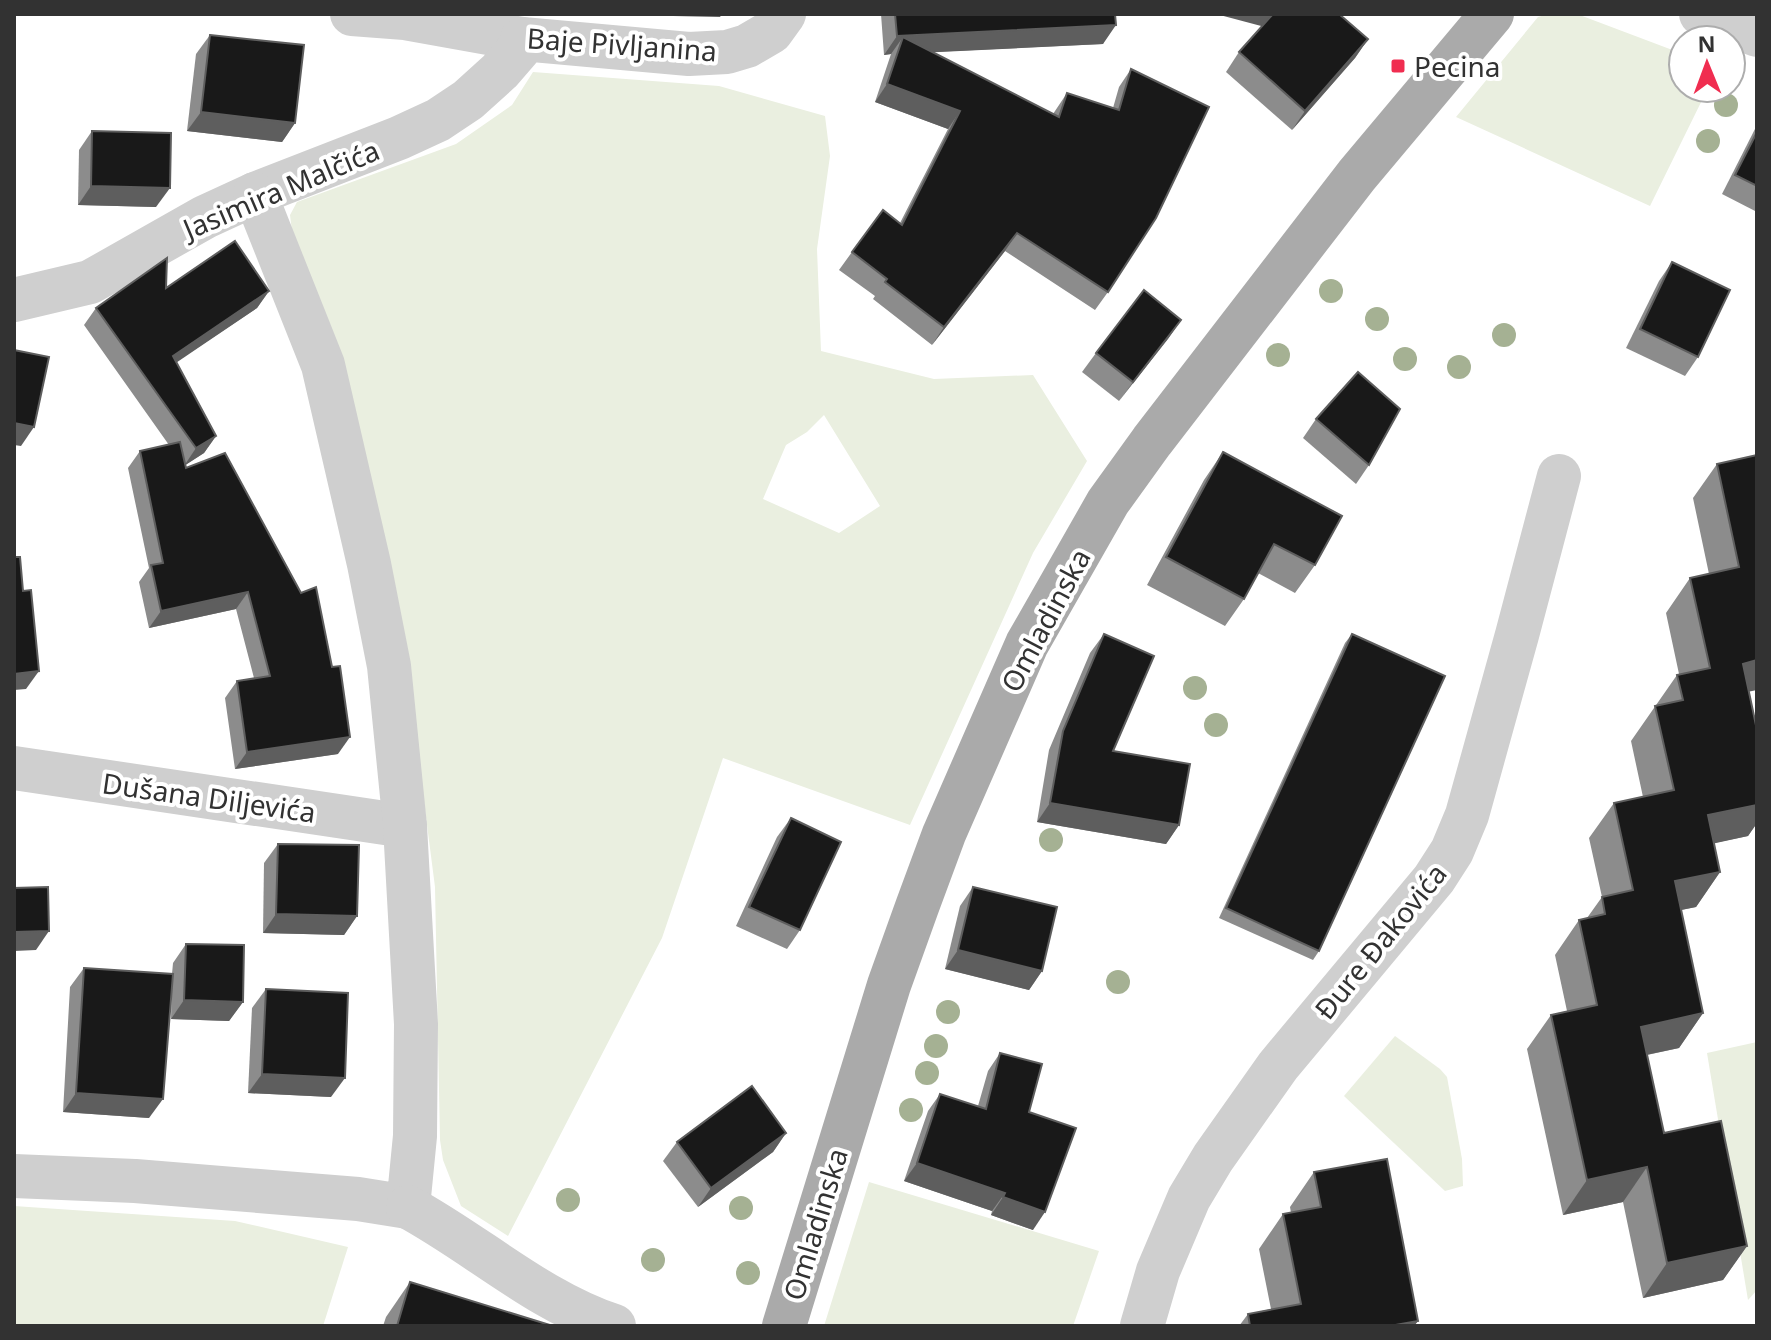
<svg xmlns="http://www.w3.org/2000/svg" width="1771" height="1340" viewBox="0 0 1771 1340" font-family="'Noto Sans',sans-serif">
	<rect width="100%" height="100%" fill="#fff"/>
	<g fill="#eaefe0" fill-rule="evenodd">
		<path d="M1549 14H1577L1683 54V88H1708L1650 206 1456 117 1538 17Z"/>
		<path d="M533 72 719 86 825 116 830 156 817 249 821 351 934 379 1033 375 1087 461 1033 553 910 825 723 758 662 938 508 1236 461 1206 443 1160 440 1140 435 887 410 693 292 231 290 215 297 202 456 144 512 105ZM824 415 880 506 839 533 763 499 786 445 807 432Z"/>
		<path d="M1395 1036 1440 1069 1447 1077 1462 1159 1463 1186 1445 1191 1344 1096Z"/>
		<path d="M1757 1042V1290L1748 1300 1707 1053Z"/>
		<path d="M869 1182 1099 1251 1073 1326H824Z"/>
		<path d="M14 1206 235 1221 348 1247 323 1326H14Z"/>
	</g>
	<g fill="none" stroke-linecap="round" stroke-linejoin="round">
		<g stroke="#cfcfcf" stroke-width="44">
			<path d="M352 14 405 18 522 39 689 54 727 52 747 46 771 32 784 14"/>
			<path d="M1701 14 1757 35"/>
			<path d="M14 300 90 282 205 217 255 194 399 138 438 120 468 100 500 71 519 49 522 39"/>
			<path d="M14 768 405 826"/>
			<path d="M14 1176 135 1181 358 1199 408 1207 415 1136 416 1024 405 826 389 666 369 564 323 365 255 194"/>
			<path d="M408 1207C478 1245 538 1301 614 1326"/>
			<path d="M1142 1326 1158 1271 1189 1198 1213 1158 1278 1066 1434 879 1452 851 1467 815 1517 635 1559 476"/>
		</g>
		<path stroke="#aaa" stroke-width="44" d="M784 1326 889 985 917 907 944 834 1027 644 1108 502 1152 441 1357 175 1492 14"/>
	</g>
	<g fill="#a5b193">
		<circle cx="1726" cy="105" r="12"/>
		<circle cx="1708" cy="141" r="12"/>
		<circle cx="1331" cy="291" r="12"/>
		<circle cx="1377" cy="319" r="12"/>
		<circle cx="1504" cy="335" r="12"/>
		<circle cx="1278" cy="355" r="12"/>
		<circle cx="1405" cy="359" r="12"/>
		<circle cx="1459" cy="367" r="12"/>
		<circle cx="1195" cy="688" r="12"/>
		<circle cx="1216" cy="725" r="12"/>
		<circle cx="1051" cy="840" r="12"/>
		<circle cx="1118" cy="982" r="12"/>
		<circle cx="948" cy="1012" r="12"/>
		<circle cx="936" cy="1046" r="12"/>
		<circle cx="927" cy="1073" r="12"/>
		<circle cx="911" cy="1110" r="12"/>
		<circle cx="568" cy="1200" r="12"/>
		<circle cx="741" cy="1208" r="12"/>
		<circle cx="653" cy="1260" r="12"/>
		<circle cx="748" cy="1273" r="12"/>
	</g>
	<g fill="#8c8c8c">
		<path d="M881 14H1115L1103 44 932 52 1053 114 1067 93 1113 108 1119 87 1131 69 1108 292 1095 310 1005 251 932 345 873 299 875 296 839 270 852 252 900 223 948 129 875 102 891 54 884 55Z"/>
		<path d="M1262 27 1368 39 1355 58 1292 130 1226 72 1239 52Z"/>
		<path d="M210 35 295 123 282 142 187 131 196 54Z"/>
		<path d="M1757 125V212L1722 194Z"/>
		<path d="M92 131 156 207 78 205 79 150Z"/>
		<path d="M1672 262 1698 357 1685 376 1626 348 1659 281Z"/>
		<path d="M166 288 269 291 257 308 176 362 216 436 204 453 185 465 186 468 338 754 235 769 225 698 237 681 254 678 236 609 149 628 139 582 149 568 128 468 140 451 169 445 84 325 96 308Z"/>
		<path d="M1181 320 1119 401 1082 372 1096 353Z"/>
		<path d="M1316 419 1369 465 1356 484 1303 438Z"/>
		<path d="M1223 452 1315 565 1295 593 1258 573 1244 599 1225 626 1147 585 1204 480Z"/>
		<path d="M1757 455 1749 692 1757 730V823L1748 836 1714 843 1720 872 1696 907 1681 910 1703 1013 1679 1048 1647 1055 1664 1133 1747 1246 1723 1280 1643 1298 1623 1202 1563 1215 1527 1049 1551 1015 1567 1011 1555 955 1579 920 1587 918 1602 897 1589 838 1614 803 1643 797 1631 741 1677 675 1679 674 1666 613 1690 578 1709 574 1693 498 1717 464Z"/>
		<path d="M1104 634 1113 751 1179 825 1166 844 1037 822 1049 750 1090 653Z"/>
		<path d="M1352 634 1319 951 1313 960 1219 918 1345 643Z"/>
		<path d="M791 818 800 930 787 949 736 926 777 837Z"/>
		<path d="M278 844 357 916 344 935 263 933 264 863Z"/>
		<path d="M973 887 1042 971 1029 990 945 969 960 906Z"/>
		<path d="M186 944 243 1002 229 1021 171 1019 172 979 149 1118 63 1112 70 987 84 968 172 974 173 963Z"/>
		<path d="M266 989 331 1097 248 1093 252 1008Z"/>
		<path d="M1000 1053 1029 1112 1033 1230 991 1215 992 1211 904 1181 928 1111 940 1094 978 1106 988 1071Z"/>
		<path d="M786 1133 773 1152 698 1207 663 1161 677 1142Z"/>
		<path d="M1314 1172 1418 1321 1414 1326H1239L1248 1314 1271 1309 1259 1249 1283 1214 1291 1213 1290 1207Z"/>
		<path d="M410 1282 553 1326H383L386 1317Z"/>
	</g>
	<g fill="#5e5e5e">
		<path d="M626 14H722L720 17 626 15Z"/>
		<path d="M1216 14H1274L1265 27Z"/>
		<path d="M1116 25 1103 44 897 54 903 37 891 54 884 55 897 36Z"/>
		<path d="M1368 39 1355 58 1292 130 1305 111Z"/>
		<path d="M887 84 960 111 948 129 875 102Z"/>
		<path d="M201 112 295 123 282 142 187 131Z"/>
		<path d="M91 186 170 188 156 207 78 205Z"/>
		<path d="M1017 233 1005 251 932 345 944 327Z"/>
		<path d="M269 291 257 308 161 373 173 356Z"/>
		<path d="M1181 320 1168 339 1119 401 1133 382Z"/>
		<path d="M14 423 34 427 21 446 14 445Z"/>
		<path d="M216 436 204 453 184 466 196 448Z"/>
		<path d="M248 592 236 609 149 628 161 611Z"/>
		<path d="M1757 660V690L1718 698 1743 664Z"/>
		<path d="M39 671 26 689 14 690V674Z"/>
		<path d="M350 737 338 754 235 769 247 752Z"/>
		<path d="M1050 803 1179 825 1166 844 1037 822Z"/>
		<path d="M1757 805V823L1748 836 1684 850 1708 815Z"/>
		<path d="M1720 872 1696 907 1651 916 1675 881Z"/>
		<path d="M276 914 357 916 344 935 263 933Z"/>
		<path d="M49 931 36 950 14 951V932Z"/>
		<path d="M958 950 1042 971 1029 990 945 969Z"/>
		<path d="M184 1000 243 1002 229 1021 171 1019Z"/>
		<path d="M1703 1013 1679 1048 1617 1061 1641 1027Z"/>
		<path d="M262 1074 345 1078 331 1097 248 1093Z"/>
		<path d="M76 1093 163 1099 149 1118 63 1112Z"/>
		<path d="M786 1133 773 1152 698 1207 711 1188Z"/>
		<path d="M917 1163 1005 1193 992 1211 904 1181Z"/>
		<path d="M1647 1167 1623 1202 1563 1215 1587 1180Z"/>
		<path d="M1003 1197 1045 1212 1033 1230 991 1215Z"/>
		<path d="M1747 1246 1723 1280 1643 1298 1667 1263Z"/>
		<path d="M1418 1321 1414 1326H1396V1325Z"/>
	</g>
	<g fill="#191919" stroke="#5e5e5e" stroke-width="2">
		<path d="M895 14H1115L1116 25 897 36Z"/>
		<path d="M1273 14H1339L1368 39 1305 111 1239 52Z"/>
		<path d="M210 35 304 45 295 123 201 112Z"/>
		<path d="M903 37 1059 117 1067 93 1119 110 1131 69 1209 107 1156 218 1108 292 1017 233 944 327 885 282 887 279 852 252 883 210 902 225 960 111 887 84Z"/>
		<path d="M92 131 171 133 170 188 91 186Z"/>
		<path d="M1757 132V186L1735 175Z"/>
		<path d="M235 241 269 291 173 356 216 436 196 448 96 308 167 258 166 288Z"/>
		<path d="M1672 262 1730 290 1698 357 1640 329Z"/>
		<path d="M1144 290 1181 320 1133 382 1096 353Z"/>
		<path d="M14 350 49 357 34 427 14 423Z"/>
		<path d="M1358 372 1400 409 1369 465 1316 419Z"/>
		<path d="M180 442 186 468 225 453 301 593 316 587 332 667 340 666 350 737 247 752 237 681 270 676 248 592 161 611 151 565 163 563 140 451Z"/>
		<path d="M1223 452 1342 516 1315 565 1274 544 1244 599 1166 557Z"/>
		<path d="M1757 455V660L1743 664 1757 730V805L1708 815 1720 872 1675 881 1703 1013 1641 1027 1664 1133 1721 1121 1747 1246 1667 1263 1647 1167 1587 1180 1551 1015 1597 1005 1579 920 1605 914 1602 897 1633 890 1614 803 1674 790 1655 706 1683 700 1677 675 1710 668 1690 578 1739 567 1717 464Z"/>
		<path d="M14 557H20L23 591 31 590 39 671 14 674Z"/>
		<path d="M1104 634 1154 656 1113 751 1190 764 1179 825 1050 803 1063 731Z"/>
		<path d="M1352 634 1445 676 1319 951 1226 908Z"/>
		<path d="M791 818 841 842 800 930 749 907Z"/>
		<path d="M278 844 359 845 357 916 276 914Z"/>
		<path d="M48 887 49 931 14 932V888Z"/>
		<path d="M973 887 1057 907 1042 971 958 950Z"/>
		<path d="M186 944 244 945 243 1002 184 1000Z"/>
		<path d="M84 968 173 974 163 1099 76 1093Z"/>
		<path d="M266 989 348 993 345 1078 262 1074Z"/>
		<path d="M1000 1053 1042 1064 1029 1112 1076 1128 1045 1212 1003 1197 1005 1193 917 1163 940 1094 986 1109Z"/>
		<path d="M752 1086 786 1133 711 1188 677 1142Z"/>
		<path d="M1387 1159 1418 1321 1396 1325 1397 1326H1250L1248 1314 1301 1304 1283 1214 1321 1207 1314 1172Z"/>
		<path d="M410 1282 553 1326H397Z"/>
	</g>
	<rect fill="#f02d50" stroke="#fff" stroke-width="3" x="1390" y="58" width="16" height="16" rx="4"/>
	<g text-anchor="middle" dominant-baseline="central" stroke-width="8" stroke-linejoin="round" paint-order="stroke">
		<g font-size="28" fill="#323232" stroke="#fff">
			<text transform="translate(622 44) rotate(4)">Baje Pivljanina</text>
			<text transform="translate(281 189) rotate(-23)">Jasimira Malčića</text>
			<text transform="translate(1045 620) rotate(-62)">Omladinska</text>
			<text transform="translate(209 797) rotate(8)">Dušana Diljevića</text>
			<text transform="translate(1380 941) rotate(-51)">Đure Đakovića</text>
			<text transform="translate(815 1224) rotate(-73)">Omladinska</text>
		</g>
		<g font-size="28" fill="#323232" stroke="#fff" text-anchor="start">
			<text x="1414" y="66">Pecina</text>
		</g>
	</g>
	<rect width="1771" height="1340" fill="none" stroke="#323232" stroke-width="32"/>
	<g transform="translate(1707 64) rotate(359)"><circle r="38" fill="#ffffff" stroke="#adadad" stroke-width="2"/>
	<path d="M0-6L14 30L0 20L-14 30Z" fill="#f02d50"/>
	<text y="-12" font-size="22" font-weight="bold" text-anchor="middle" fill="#323232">N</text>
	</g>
</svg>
